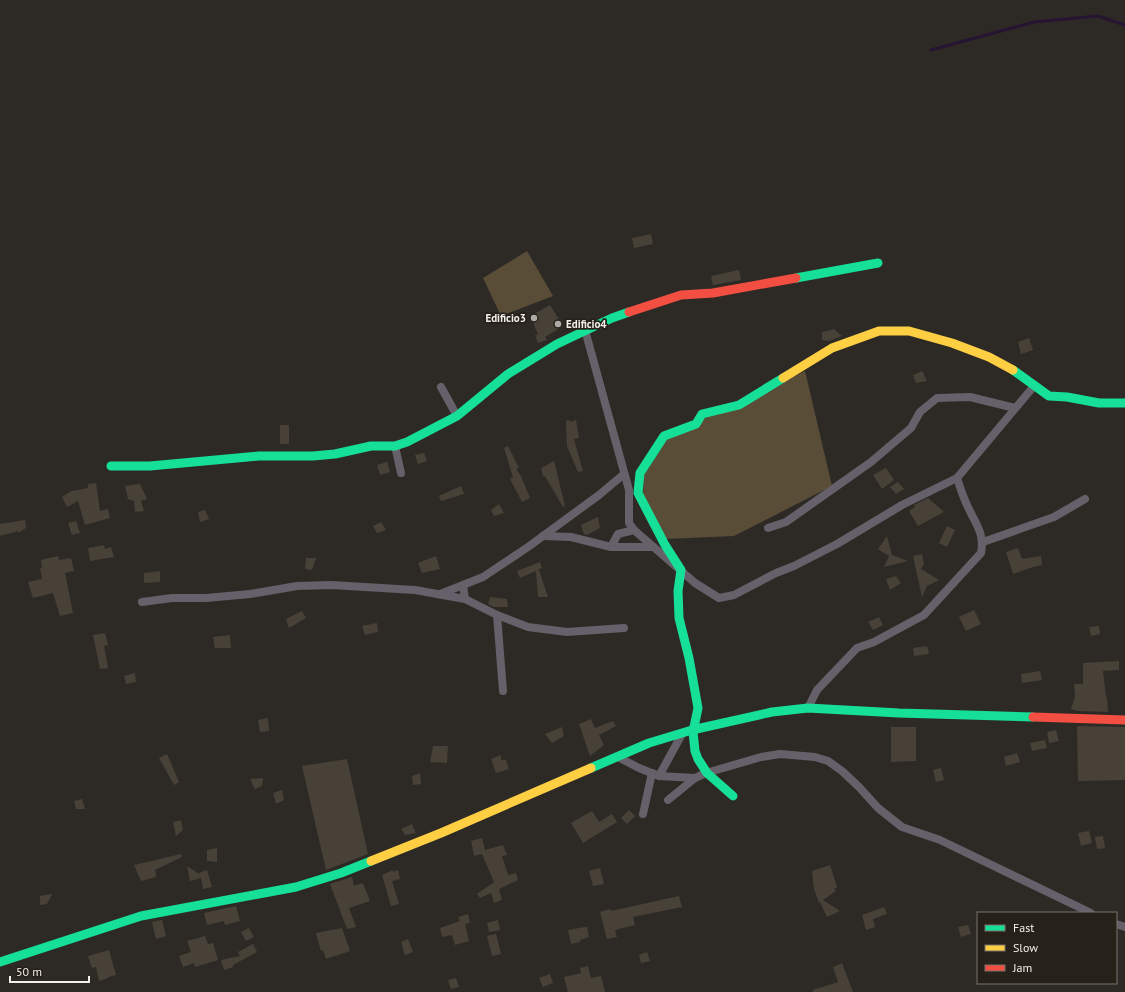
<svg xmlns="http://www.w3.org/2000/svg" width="1125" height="992" viewBox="0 0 1125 992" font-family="'PT Sans',sans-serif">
	<rect width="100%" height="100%" fill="#2d2a26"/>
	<g fill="#5a4d38">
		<path d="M527 251 553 296 501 316 483 278Z"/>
		<path d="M805 371 832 486 734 536 665 539 643 494 644 475 667 439 705 418Z"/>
	</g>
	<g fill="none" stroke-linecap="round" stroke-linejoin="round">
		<path stroke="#261432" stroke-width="3" d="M931 50 1034 22 1098 16 1125 25"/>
	</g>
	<g fill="#474138">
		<path d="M651 234 653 244 634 248 632 238Z"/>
		<path d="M739 270 741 280 713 285 711 276Z"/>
		<path d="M550 305 563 326 545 337 547 340 538 343 535 335H538L531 316Z"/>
		<path d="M834 329 842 336 829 341 822 340V332Z"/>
		<path d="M1029 338 1033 350 1021 354 1018 342Z"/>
		<path d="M922 371 927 381 916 383 913 375Z"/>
		<path d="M569 420 570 422 576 420 579 438 574 439 583 471 578 472 567 446 566 421Z"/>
		<rect x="280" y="425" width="9" height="19"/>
		<path d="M508 446 519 468 516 469 521 476 530 498 522 502 510 479 513 477 504 448Z"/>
		<path d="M424 453 427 461 418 464 415 455Z"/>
		<path d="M554 461 565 506 563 507 545 476H543L541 468Z"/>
		<path d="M387 462 390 472 380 475 377 465Z"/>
		<path d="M886 468 894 480 882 489 873 475Z"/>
		<path d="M898 482 904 489 896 494 890 487Z"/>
		<path d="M96 483 100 511 108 509 110 518 85 525 78 501 67 507 62 497 73 490V491L88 488V484Z"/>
		<path d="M140 484 147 499 141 501 144 511 135 512 134 501 128 499 125 486Z"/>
		<path d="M461 486 464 494 441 501 439 496Z"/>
		<path d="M928 498 944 512 918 526 909 511 915 507 914 505Z"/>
		<path d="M499 504 504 513 494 516 491 510Z"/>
		<path d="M205 510 209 519 200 522 198 512Z"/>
		<path d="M598 517 600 528 587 535 584 534 581 525Z"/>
		<path d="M25 520 26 528 18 533V531L0 536V524Z"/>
		<path d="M76 521 80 533 72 535 68 523Z"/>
		<path d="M381 522 386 530 377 533 373 526Z"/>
		<path d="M947 526 955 530 947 547 939 543Z"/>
		<path d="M887 536 892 555 908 561 884 567 889 556 878 549Z"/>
		<path d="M104 545 105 549 111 547 114 557 90 561 88 548Z"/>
		<path d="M1018 548 1022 559 1041 556 1042 565 1033 567 1013 574 1006 552Z"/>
		<path d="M922 554 924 564 921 569 939 580 927 586 922 597 913 556Z"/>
		<path d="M58 556 59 560 71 558 74 571 65 573 73 613 60 616 53 593 33 598 28 582 42 579 40 568H42L41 560Z"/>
		<path d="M436 556 440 569 422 573 418 563Z"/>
		<path d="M306 558H316L312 570 305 569Z"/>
		<path d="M540 562 542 568 537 570H539L548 597H538L536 571 520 578 517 571Z"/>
		<path d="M160 571V582L144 583V573Z"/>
		<path d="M896 576 901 583 890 590 886 579Z"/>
		<path d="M490 597 507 599 508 607H494L488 604Z"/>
		<path d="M974 610 981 624 966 631 959 617Z"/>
		<path d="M302 611 306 618 289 628 286 619Z"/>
		<path d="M879 617 883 625 873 630 868 622Z"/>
		<path d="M377 623 378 632 365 635 362 626Z"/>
		<path d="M1099 626 1100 634 1091 636 1089 627Z"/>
		<path d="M105 633 108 645 104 646 108 668 100 669 93 635Z"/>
		<path d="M230 635 231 648H215L213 637Z"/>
		<path d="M927 646 929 654 914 656 913 648Z"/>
		<path d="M1119 661V670L1103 671 1106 697H1107L1108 712 1077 711 1071 709 1075 696 1074 684H1083V663Z"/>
		<path d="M1040 671 1042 680 1022 683 1021 674Z"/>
		<path d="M135 673 136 682 126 684 124 676Z"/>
		<path d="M268 718 269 731 260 732 258 720Z"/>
		<path d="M591 719 595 728 613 721 616 726 599 735 604 745 590 756 579 724Z"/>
		<path d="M1077 726 1125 727V780L1078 781Z"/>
		<path d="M562 727 564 736 552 743 545 734Z"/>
		<path d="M891 727H916V761L891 762Z"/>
		<path d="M1056 730 1059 741 1049 743 1047 732Z"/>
		<path d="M1045 740 1047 748 1032 751 1030 743Z"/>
		<path d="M433 746H448L447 763 430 762Z"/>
		<path d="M1017 753 1020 762 1006 766 1004 757Z"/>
		<path d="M167 754 179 782 174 785 159 758Z"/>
		<path d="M501 755V760H506L509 769 496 773 491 759Z"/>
		<path d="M347 759 368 854 326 870 302 766Z"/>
		<path d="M941 768 944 780 936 782 933 770Z"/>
		<path d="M420 773 421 784 413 785 412 776Z"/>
		<path d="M263 778 262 786 255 789 250 779Z"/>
		<path d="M282 790 284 800 276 804 273 793Z"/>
		<path d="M82 799 85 809H76L74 801Z"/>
		<path d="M629 810 635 816 627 824 621 818Z"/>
		<path d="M592 811 599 822 612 814 617 822 583 843 571 823Z"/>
		<path d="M181 820 183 830 176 836 173 822Z"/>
		<path d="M412 824 416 833 405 835 401 829Z"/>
		<path d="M1089 831 1092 843 1081 846 1078 833Z"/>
		<path d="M1103 836 1105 848 1097 849 1095 837Z"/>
		<path d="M482 838 485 850 503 845 507 855 502 856 508 875 516 873 518 880 499 889 502 900 494 903 491 893 480 898 477 894 494 882 482 854 474 856 471 841Z"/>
		<path d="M217 848V862L207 861V850Z"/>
		<path d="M181 854 182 857 155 870 156 877 141 881 134 865Z"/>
		<path d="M830 865 837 887 834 889 836 891 823 900 840 911 827 917 820 902 819 903 814 889 812 871Z"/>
		<path d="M187 866 199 874V873L207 870 212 887 203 889 201 878 190 881Z"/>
		<path d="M600 868 604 884 593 886 589 871Z"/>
		<path d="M393 870V872L398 870 400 879 392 881 399 904 391 906 382 875Z"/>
		<path d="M352 877 354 886 363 883 370 901 349 908 356 927 347 929 330 884Z"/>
		<path d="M52 894 47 904 40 905V896Z"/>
		<path d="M679 896 682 907 633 917 635 925 615 930 617 937 607 939 600 912 610 909 611 911Z"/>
		<path d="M236 906 240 921 225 925 224 921 207 925 204 913Z"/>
		<path d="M884 907 887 914 873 919 875 927 866 930 862 915Z"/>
		<path d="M468 914 470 923 465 924 469 941 455 945 452 935 442 937 440 928 460 921 458 917Z"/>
		<path d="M162 920 166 936 156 939 152 922Z"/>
		<path d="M498 920 500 930 489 932 487 923Z"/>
		<path d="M968 925 971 934 961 937 958 927Z"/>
		<path d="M585 927H587L589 937 580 940V942L571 944 568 930Z"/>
		<path d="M249 928 254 937 246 941 241 932Z"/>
		<path d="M342 928 350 951 326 959 323 950 321 951 316 933Z"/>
		<path d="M496 934 501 954 492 956 487 936Z"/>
		<path d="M205 936 208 944 213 943 218 960 195 967 194 963 183 967 179 956 191 952 187 941Z"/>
		<path d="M408 939 413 952 405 955 401 942Z"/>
		<path d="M253 944 257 952 233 965V967L224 970 221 960 240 956 238 952Z"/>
		<path d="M109 950 116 975 108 977V978L99 981 96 967 92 968 88 956Z"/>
		<path d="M647 952 650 961 641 963 639 955Z"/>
		<path d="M842 963 853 992H813V990L838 982 833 967Z"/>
		<path d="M588 966 591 978 601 976 605 992H568L564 977 581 973 580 968Z"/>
		<path d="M550 974 553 983 543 987 539 978Z"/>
		<path d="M456 978 459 987 451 989 448 980Z"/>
	</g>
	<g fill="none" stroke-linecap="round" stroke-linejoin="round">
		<g stroke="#656069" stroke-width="8">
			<path d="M585 330 629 490V523L634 530 695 583 719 598 734 595 776 573 794 566 837 544 902 505 957 478 1034 386"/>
			<path d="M441 387 457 416"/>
			<path d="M395 446 401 473"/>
			<path d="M768 528 786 522 871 462 911 428 920 412 937 398 970 397 1015 408"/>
			<path d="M634 530 618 534 611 547H653"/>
			<path d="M543 536 571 537 611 547"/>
			<path d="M983 542 1054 517 1085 499"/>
			<path d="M440 594 463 585"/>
			<path d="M142 602 172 598H206L250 594 297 586 331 585 415 590 465 599"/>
			<path d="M497 615 503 691"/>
			<path d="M624 628 567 632 528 627 497 615 465 599 463 585 483 577 528 547 599 495 624 474"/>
			<path d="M808 708 817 690 857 648 874 642 924 615 981 553C985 533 975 523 967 505 963 497 960 487 957 478"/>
			<path d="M618 757 639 768 659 776 695 778"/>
			<path d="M659 776 682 734"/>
			<path d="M668 800 695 778 706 773 761 757 780 754 815 757 828 761 842 771 859 787 878 808 902 827 940 840 1091 913"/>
			<path d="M643 814 652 773"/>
			<path d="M1116 924 1125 927"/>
		</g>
		<g stroke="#16e098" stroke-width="9">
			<path d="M796 278 878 263"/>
			<path d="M1013 370 1049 396 1067 397 1099 403H1125"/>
			<path d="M111 466H150L259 456H313L335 454 371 446H395L407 442 457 416 508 374 557 344 612 318 629 312"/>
			<path d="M591 768 649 743 692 730 772 712 808 708 899 713 1033 717"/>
			<path d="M733 796 707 773 698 759 695 751 693 732 698 708 689 658 679 618 678 591 681 570 665 545 638 493 640 473 664 436 696 424 702 414 739 405 783 378"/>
			<path d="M0 962 141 916 296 887 341 873 371 861"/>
		</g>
		<g stroke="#ffcf43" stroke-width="9">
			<path d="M783 378 832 348 879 331H909L952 343 989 357 1013 370"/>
			<path d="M371 861 441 833 591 768"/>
		</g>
		<g stroke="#f24e42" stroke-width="9">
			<path d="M629 312 681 295 713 293 796 278"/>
			<path d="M1033 717 1125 720"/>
		</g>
	</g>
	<g fill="#aeaaa5" stroke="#262119" stroke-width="1.5">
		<circle cx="534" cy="318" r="4"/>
		<circle cx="558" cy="324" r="4"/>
	</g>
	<g text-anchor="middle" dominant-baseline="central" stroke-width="3.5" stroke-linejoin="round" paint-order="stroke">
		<g font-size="11" font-weight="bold" fill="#f3efea" stroke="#262119" text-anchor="end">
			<text x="526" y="318">Edificio3</text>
			<text x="566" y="324" text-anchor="start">Edificio4</text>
		</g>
	</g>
	<rect x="977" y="912" width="140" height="72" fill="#262119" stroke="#78736d"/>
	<rect x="985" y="925" width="20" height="6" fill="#16e098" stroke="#78736d"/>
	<text x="1013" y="932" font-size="12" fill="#f3efea">Fast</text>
	<rect x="985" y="945" width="20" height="6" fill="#ffcf43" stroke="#78736d"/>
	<text x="1013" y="952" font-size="12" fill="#f3efea">Slow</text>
	<rect x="985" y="965" width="20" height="6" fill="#f24e42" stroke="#78736d"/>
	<text x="1013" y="972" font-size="12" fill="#f3efea">Jam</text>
	<path d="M10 976v6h79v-6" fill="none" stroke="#f3efea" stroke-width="2"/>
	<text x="16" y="976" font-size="12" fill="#f3efea" stroke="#262119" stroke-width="3" paint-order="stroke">50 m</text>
</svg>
